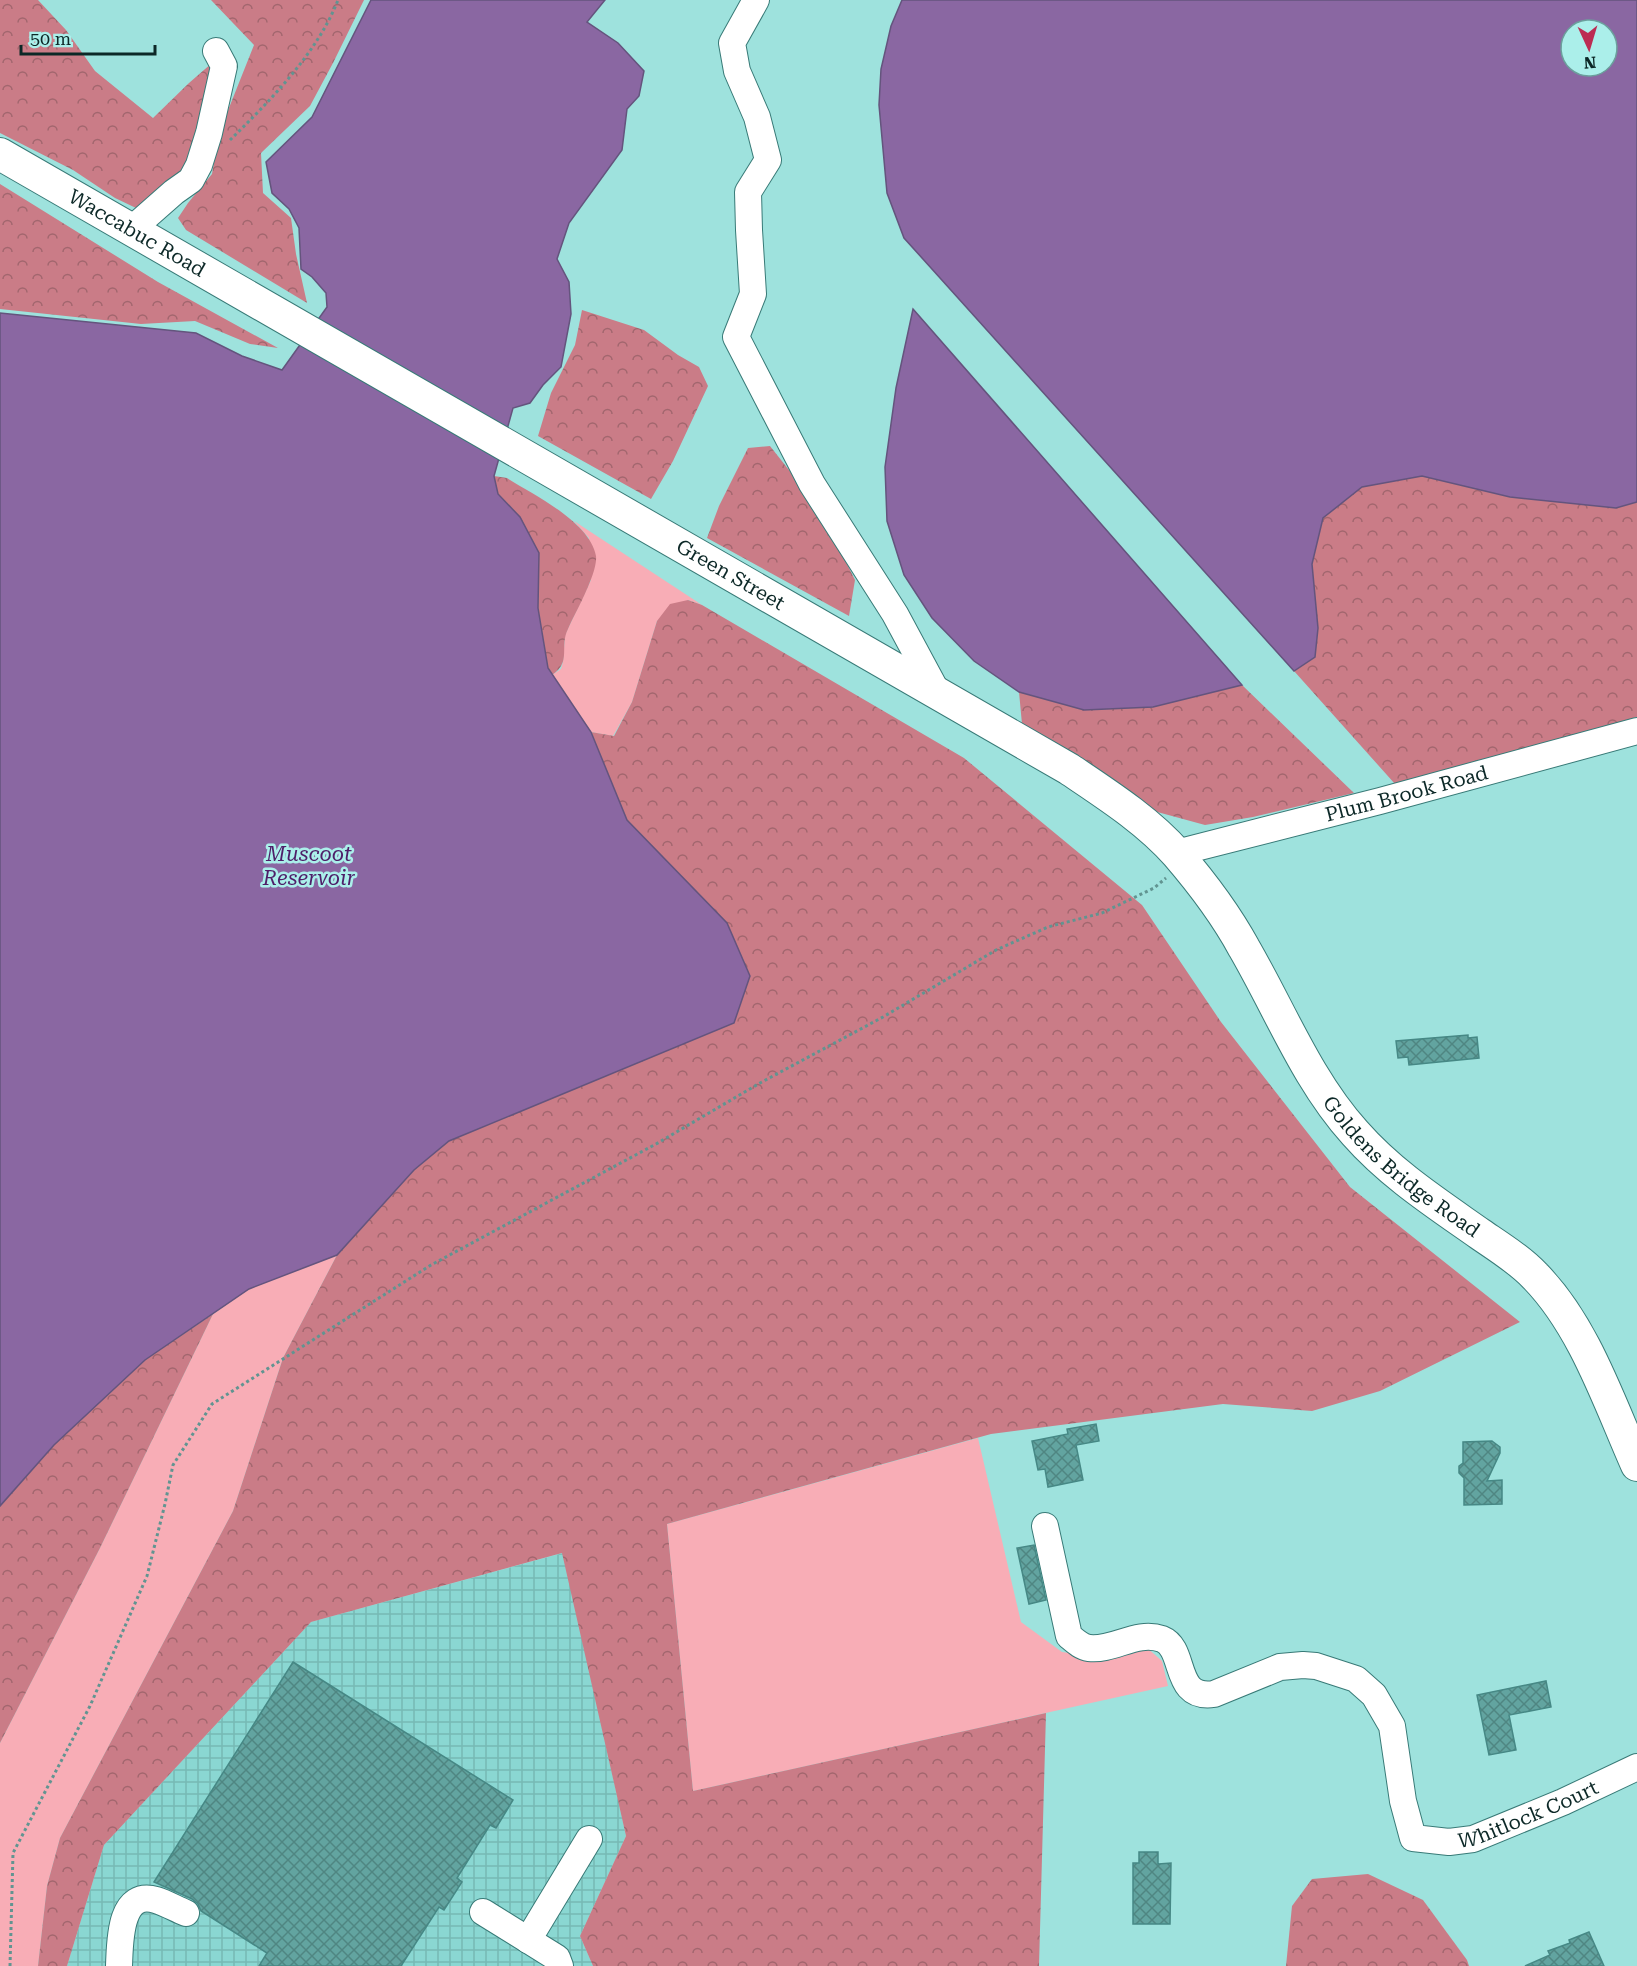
<svg xmlns="http://www.w3.org/2000/svg" width="1637" height="1966" viewBox="0 0 1637 1966" font-family="'Roboto Serif',serif">
	<defs>
		<pattern id="industrial-grid" width="8" height="8" patternUnits="userSpaceOnUse" patternTransform="scale(1.5)"><rect width="8" height="8" fill="#8ad7d2"/><path d="M0 4h8M4 0v8" fill="none" stroke="#76b9b4"/></pattern>
		<pattern id="forest-crowns" width="20" height="18" patternUnits="userSpaceOnUse" patternTransform="scale(1.5)"><rect width="20" height="18" fill="#ca7c87"/><path d="M2 6a3 3 0 1 1 6 0M12 15a3 3 0 1 1 6 0" fill="none" stroke="#a2666e"/></pattern>
		<pattern id="building-cross-hatch" width="8" height="8" patternUnits="userSpaceOnUse" patternTransform="scale(1.5)"><rect width="8" height="8" fill="#62a4a0"/><path d="M0 0l8 8M0 8l8-8" fill="none" stroke="#4f8682"/></pattern>
	</defs>
	<rect width="100%" height="100%" fill="#9ee2dd"/>
	<path fill="url(#industrial-grid)" d="M563 1553 626 1836 580 1936 593 1966H67L104 1845 311 1622Z"/>
	<g fill="#f8adb6">
		<path d="M574 521 702 605 688 600 657 621 632 702 613 736 591 732 552 675 561 669 563 662 565 635 591 580 589 538Z"/>
		<path d="M337 1255 283 1358 233 1511 60 1838 47 1886 38 1966H0V1743L100 1548 213 1314 249 1289Z"/>
		<path d="M978 1438 1021 1622 1062 1652 1091 1656 1145 1646 1162 1661 1168 1686 693 1791 667 1524Z"/>
	</g>
	<g fill="url(#forest-crowns)">
		<path d="M0 0H38L66 30 95 71 153 118 189 83 212 63 190 167 136 208 115 198 73 170 0 133Z"/>
		<path d="M211 0H364L333 63 310 106 261 153 263 193 291 218 296 254 307 303 186 230 178 218 188 203 212 174 219 133 254 45Z"/>
		<path d="M0 184 158 282 278 348 250 344 195 321 141 324 0 309Z"/>
		<path d="M582 310 644 330 678 355 699 367 708 386 673 461 651 499 538 436 551 393 575 345Z"/>
		<path d="M770 446 800 484 836 542 855 580 849 616 707 538 719 506 748 448Z"/>
		<path d="M494 476 507 478C534 495 590 522 596 556 598 573 575 613 568 629 559 647 572 662 552 675L548 668 538 608 539 553 520 517 498 494Z"/>
		<path d="M1422 476 1510 497 1616 508 1637 502V717L1395 784 1294 671 1315 657 1318 628 1312 564 1323 518 1362 486Z"/>
		<path d="M688 600 702 605 964 758 1142 905 1221 1022 1350 1187 1520 1322 1380 1391 1312 1411 1223 1404 991 1434 667 1524 693 1791 1046 1713 1039 1966H593L580 1936 626 1836 562 1553 311 1622 104 1845 67 1966H38L47 1886 60 1838 233 1511 283 1358 337 1255 414 1170 449 1141 734 1022 727 923 627 820 591 732 614 736 632 702 657 621 670 604Z"/>
		<path d="M1242 685 1354 793 1253 817 1205 825 1150 810 1022 724 1019 692 1084 710 1153 707Z"/>
		<path d="M213 1314 100 1548 0 1743V1506L54 1445 145 1360Z"/>
		<path d="M1368 1874 1423 1900 1467 1960 1469 1966H1286L1292 1906 1312 1879Z"/>
	</g>
	<g fill="#8a67a2" stroke="#64547d" stroke-width="1.5" fill-rule="evenodd">
		<path d="M371 0H605L587 22 618 43 644 71 639 96 627 109 622 150 569 223 557 259 569 282 571 314 561 367 543 385 530 403 513 408 494 476 498 494 520 517 539 553 538 608 548 668 591 732 627 820 727 923 750 976 734 1023 449 1141 414 1170 337 1255 249 1289 145 1360 54 1445 0 1506V313L196 333 242 356 282 370 327 307 326 293 312 277 301 269 299 228 289 209 272 193 266 162 312 117Z"/>
		<path d="M902 0H1637V502L1616 508 1510 497 1422 476 1362 487 1323 518 1312 564 1318 628 1315 657 1294 671 904 238 887 193 879 105 881 69 891 26ZM1571 30H1607V66H1571Z"/>
		<path d="M913 309 1242 685 1153 707 1084 710 1019 692 974 661 932 618 904 575 887 521 885 467 896 388Z"/>
	</g>
	<g fill="url(#building-cross-hatch)" stroke="#468885" stroke-width="1.5">
		<path d="M1468 1035V1038L1477 1037 1479 1058 1409 1065 1408 1057 1398 1058 1396 1041Z"/>
		<path d="M1096 1424 1099 1441 1076 1445 1083 1480 1048 1487 1045 1469 1038 1470 1032 1441 1068 1434 1067 1429Z"/>
		<path d="M1492 1441 1500 1447V1453L1487 1481 1502 1480V1504L1464 1505V1478L1459 1473V1466L1463 1463V1442Z"/>
		<path d="M1034 1545 1046 1600 1029 1604 1017 1548Z"/>
		<path d="M293 1662 513 1800 496 1828 490 1825 457 1878 462 1882 444 1910 439 1907 401 1966H259L267 1953 201 1911 198 1904 192 1899 154 1882Z"/>
		<path d="M1546 1681 1551 1707 1509 1715 1516 1750 1489 1755 1477 1695Z"/>
		<path d="M1139 1852H1158V1864L1171 1863 1170 1924H1133V1863H1139Z"/>
		<path d="M1589 1932 1604 1966H1525L1550 1955 1548 1951 1570 1943 1569 1940Z"/>
	</g>
	<g fill="none" stroke-linecap="round" stroke-linejoin="round">
		<g stroke="#387a77" stroke-width="28">
			<g id="minor">
				<path d="M756 0 732 43 737 71 757 117 768 160 748 192 749 230 753 294 736 337 812 484 895 614 938 694"/>
				<path d="M132 229 174 192 191 180 199 165 209 133 224 66 216 51"/>
				<path id="s1" d="M1176 853 1380 801 1637 731"/>
				<path id="s2" d="M1045 1526 1069 1636C1075 1641 1081 1647 1089 1648 1114 1651 1136 1630 1162 1639 1187 1649 1172 1700 1214 1694L1280 1667 1303 1665 1316 1666 1356 1679 1374 1695 1392 1726 1403 1801 1413 1838 1449 1842 1473 1839 1563 1802 1637 1767"/>
				<path d="M483 1912 557 1958 560 1966"/>
				<path d="M528 1940 589 1839"/>
				<path d="M119 1966C120 1943 119 1889 156 1900 166 1903 176 1909 186 1913"/>
			</g>
		</g>
		<g stroke="#387a77" stroke-width="34">
			<g id="major">
				<path id="s3" d="M0 154 1069 769C1106 794 1147 820 1177 854 1202 883 1226 915 1244 948 1280 1010 1307 1080 1355 1133 1391 1174 1436 1203 1480 1234 1499 1247 1520 1260 1535 1276 1584 1326 1609 1402 1637 1465"/>
			</g>
		</g>
		<g stroke="#619491" stroke-width="3" stroke-dasharray="3 3" stroke-linecap="butt">
			<path d="M230 140C270 101 318 52 338 0"/>
			<path d="M10 1966 13 1853 90 1706 147 1576 165 1504 173 1465 212 1404 431 1265 656 1144 760 1083 883 1017 996 950 1048 927 1102 913 1154 888 1166 878"/>
		</g>
		<use href="#minor" stroke="#fff" stroke-width="26"/>
		<use href="#major" stroke="#fff" stroke-width="32"/>
	</g>
	<g text-anchor="middle" dominant-baseline="central" stroke-width="5" stroke-linejoin="round" paint-order="stroke">
		<g font-size="20" fill="#0c2827" stroke="#abefea">
			<text stroke="none"><textPath href="#s3" startOffset="158">Waccabuc Road</textPath></text>
			<text stroke="none"><textPath href="#s3" startOffset="843">Green Street</textPath></text>
			<text stroke="none"><textPath href="#s1" startOffset="238">Plum Brook Road</textPath></text>
			<text stroke="none"><textPath href="#s3" startOffset="1760">Goldens Bridge Road</textPath></text>
			<text stroke="none"><textPath href="#s2" startOffset="738">Whitlock Court</textPath></text>
		</g>
		<g font-size="21" font-style="italic" fill="#4e1e68" stroke="#abefea">
			<text x="309" y="854">Muscoot<tspan x="309" dy="24">Reservoir</tspan></text>
		</g>
	</g>
	<g transform="translate(1589 48) rotate(176)"><circle r="28" fill="#abefea" stroke="#6b9f9c" stroke-width="1.5"/>
	<path d="M0-4.5L10 22L0 15L-10 22Z" fill="#bc2c52"/>
	<text y="-9" font-size="16" font-weight="bold" text-anchor="middle" fill="#0c2827">N</text>
	</g>
	<path d="M21 45v9h134v-9" fill="none" stroke="#0c2827" stroke-width="3"/>
	<text x="30" y="45" font-size="18" fill="#0c2827" stroke="#abefea" stroke-width="4.5" paint-order="stroke">50 m</text>
</svg>
